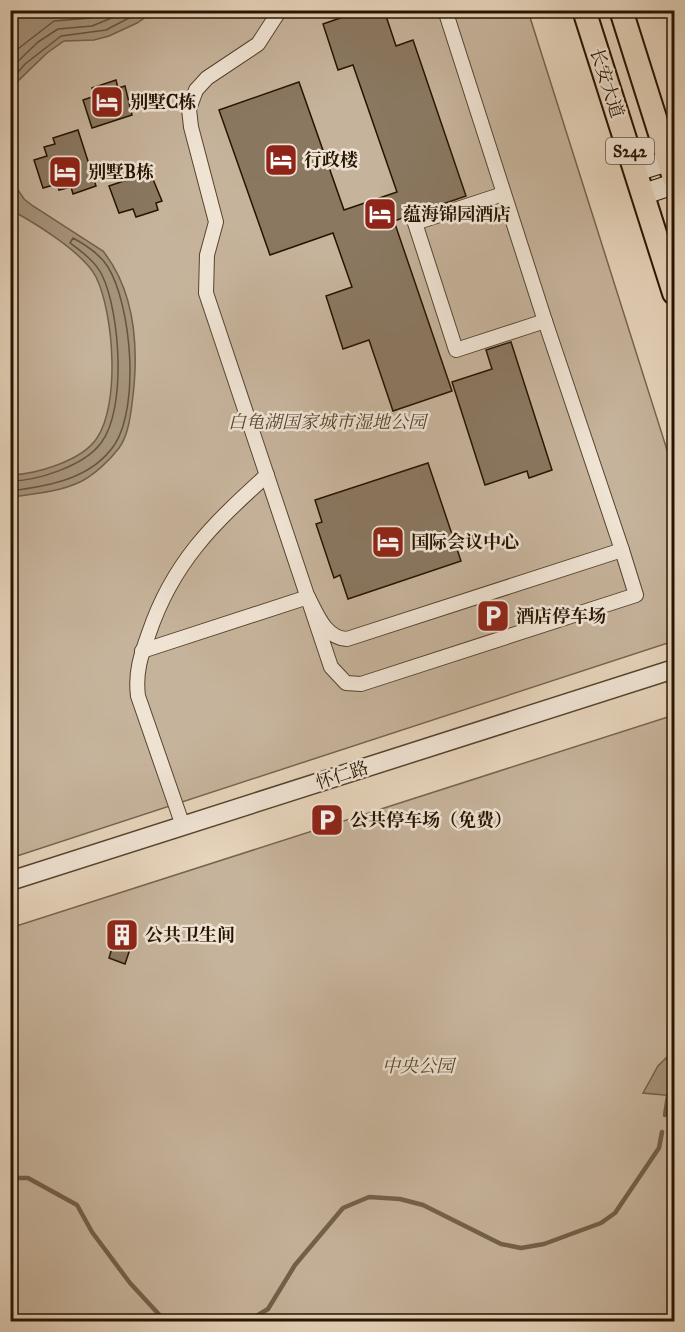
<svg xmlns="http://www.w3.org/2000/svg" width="685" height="1332" viewBox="0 0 685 1332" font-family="'IM FELL Great Primer','Noto Serif SC',serif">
	<rect width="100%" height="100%" fill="#e6d4bb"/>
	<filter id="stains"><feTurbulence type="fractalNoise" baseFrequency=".00333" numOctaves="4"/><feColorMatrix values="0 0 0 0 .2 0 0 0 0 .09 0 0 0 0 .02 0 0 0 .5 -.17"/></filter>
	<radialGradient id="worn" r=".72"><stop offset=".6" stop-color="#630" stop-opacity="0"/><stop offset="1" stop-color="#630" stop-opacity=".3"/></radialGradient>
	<g fill="#c6b39b" stroke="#76644e" stroke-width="1.5">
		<path d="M10 11H528L674 472V641L11 858Z"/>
		<path d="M674 715V1321H11L10 928Z"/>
	</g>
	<g fill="#a5937b" stroke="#73604a" stroke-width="1.5">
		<path d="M11 10H154V11L137 23 109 36 94 40 64 41 47 53 18 81 11 112Z"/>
		<path d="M10 178 24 199 33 206 103 251C137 294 139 352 132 404 130 418 128 436 119 448 110 460 95 474 82 481 60 492 34 494 11 497V475C36 474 82 461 97 438 120 404 114 314 96 277 84 253 35 223 11 210Z"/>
		<path d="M674 1050V1096L643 1093 658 1066Z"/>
	</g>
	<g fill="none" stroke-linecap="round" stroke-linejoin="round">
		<g stroke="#66543e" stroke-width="1.5">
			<path d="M10 55 54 21 91 18 111 10"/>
			<path d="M10 69 38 42 58 29 92 26 131 10"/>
			<path d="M10 85 13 78 25 64 61 36 106 30 144 10"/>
			<path d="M10 481C37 481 84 466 101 443 127 409 120 312 102 275 95 261 82 252 70 243L73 238C86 245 100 254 108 267 131 305 140 404 115 444 92 479 49 486 10 491"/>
		</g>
		<g stroke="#73604a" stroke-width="4.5">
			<path d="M665 1115 668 1096"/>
			<path d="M10 1178H28L77 1205 92 1232 130 1283 166 1322"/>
			<path d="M246 1322 268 1309 295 1265 343 1208 369 1197 400 1199 423 1205 501 1244 521 1248 544 1244 601 1223 615 1213 659 1148 662 1132"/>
		</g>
	</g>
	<g fill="#8a7861" stroke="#271400" stroke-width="1.5">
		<path d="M363 10H384L396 46 413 40 466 196 394 221 452 391 393 411 369 340 343 349 326 296 352 287 333 233 270 255 219 110 299 82 344 210 397 192 353 65 338 70 323 24Z"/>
		<path d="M116 80 118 88 125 86 132 115 92 128 83 100 95 96 92 88Z"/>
		<path d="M78 130 96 186 73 194 71 187 59 190 57 184 43 188 34 160 47 156 44 147 55 144 53 138Z"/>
		<path d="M150 172 162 201 156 203 158 210 136 217 133 209 119 213 109 186Z"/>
		<path d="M511 342 552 470 529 478 527 471 485 485 452 382 492 369 486 350Z"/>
		<path d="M428 463 461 561 348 599 340 575 334 578 316 524 322 522 315 500Z"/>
		<path d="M114 941 131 946 125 964 109 958Z"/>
	</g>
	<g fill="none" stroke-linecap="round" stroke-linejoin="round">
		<g stroke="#57442f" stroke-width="16">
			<g id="minor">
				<path d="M280 10 258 44 207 78 196 90 189 109 191 127 216 222 207 255 206 293 331 667 346 683 361 684 636 595 622 550 347 639C325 638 317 614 308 597"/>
				<path d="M445 10 545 321 622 550"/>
				<path d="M503 194 415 223 456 350 545 321"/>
				<path d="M142 651 308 597"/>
				<path d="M183 826 138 696C135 672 141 655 149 633 173 562 213 524 267 475"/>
			</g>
		</g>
		<g stroke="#57442f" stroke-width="21">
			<path id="tertiary" d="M10 881 674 669"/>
		</g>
		<g stroke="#271400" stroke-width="22">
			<g id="secondary">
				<path d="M636 171 674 159"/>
				<path d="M644 194 674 184"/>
			</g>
		</g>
		<g stroke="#271400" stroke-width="26">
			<g id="primary">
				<path d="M584 10 674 293"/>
				<path d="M621 10 674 178"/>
			</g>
		</g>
		<use href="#minor" stroke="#efe3d3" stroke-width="14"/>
		<use href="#tertiary" stroke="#efe3d3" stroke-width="18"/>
		<use href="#secondary" stroke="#efe3d3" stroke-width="20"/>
		<use href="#primary" stroke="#e6d4bb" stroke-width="22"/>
	</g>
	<defs>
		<g id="hotel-square" transform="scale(1.725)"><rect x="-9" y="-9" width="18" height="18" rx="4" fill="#8f2418" stroke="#efe3d3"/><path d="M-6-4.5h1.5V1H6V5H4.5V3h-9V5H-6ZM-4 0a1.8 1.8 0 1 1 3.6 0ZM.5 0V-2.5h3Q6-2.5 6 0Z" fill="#fff"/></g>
		<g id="parking-square" transform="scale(1.725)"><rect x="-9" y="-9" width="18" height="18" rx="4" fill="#8f2418" stroke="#efe3d3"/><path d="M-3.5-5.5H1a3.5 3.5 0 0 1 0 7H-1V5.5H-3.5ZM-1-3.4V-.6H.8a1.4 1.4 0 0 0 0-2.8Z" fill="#fff"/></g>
		<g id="building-square" transform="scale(1.725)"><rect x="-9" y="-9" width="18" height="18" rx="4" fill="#8f2418" stroke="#efe3d3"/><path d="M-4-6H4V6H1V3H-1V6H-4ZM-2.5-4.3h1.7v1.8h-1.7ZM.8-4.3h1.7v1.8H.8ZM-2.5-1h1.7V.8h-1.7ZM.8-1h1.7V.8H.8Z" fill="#fff"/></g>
	</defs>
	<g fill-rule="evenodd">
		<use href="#hotel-square" x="107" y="102"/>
		<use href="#hotel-square" x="281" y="160"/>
		<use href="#hotel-square" x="65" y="172"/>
		<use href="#hotel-square" x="380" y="214"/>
		<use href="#hotel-square" x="388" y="542"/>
		<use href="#parking-square" x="493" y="616"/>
		<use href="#parking-square" x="327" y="820"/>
		<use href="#building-square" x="122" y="935"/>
	</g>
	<g text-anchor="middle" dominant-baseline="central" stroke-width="5" stroke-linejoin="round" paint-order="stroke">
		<rect fill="#efe3d3" stroke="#63523f" stroke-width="1.5" x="606" y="138" width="48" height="26" rx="4.5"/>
		<g font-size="16" font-weight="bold" fill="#271400">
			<text x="630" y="151">S242</text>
		</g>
		<g font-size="18" fill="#271400" stroke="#efe3d3">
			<text transform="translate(607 83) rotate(72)">长安大道</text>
			<text transform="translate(342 775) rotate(-18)">怀仁路</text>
		</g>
		<g font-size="18" font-weight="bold" fill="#271400" stroke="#efe3d3" text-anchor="start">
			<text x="130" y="102">别墅C栋</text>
			<text x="304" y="160">行政楼</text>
			<text x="88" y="172">别墅B栋</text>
			<text x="403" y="214">蕴海锦园酒店</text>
			<text x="411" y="542">国际会议中心</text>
			<text x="516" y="616">酒店停车场</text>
			<text x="350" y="820">公共停车场（免费）</text>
			<text x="145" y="935">公共卫生间</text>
		</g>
		<g font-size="18" font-style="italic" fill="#57442e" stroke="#efe3d3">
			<text x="327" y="422">白龟湖国家城市湿地公园</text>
			<text x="418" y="1066">中央公园</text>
		</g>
	</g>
	<rect width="685" height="1332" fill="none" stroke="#e6d4bb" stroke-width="36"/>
	<rect x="12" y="12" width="661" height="1308" fill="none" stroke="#271400" stroke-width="3"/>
	<rect x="18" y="18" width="649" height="1296" fill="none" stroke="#271400" stroke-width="1.5"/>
	<rect width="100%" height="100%" filter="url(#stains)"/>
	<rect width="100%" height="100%" fill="url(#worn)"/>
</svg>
